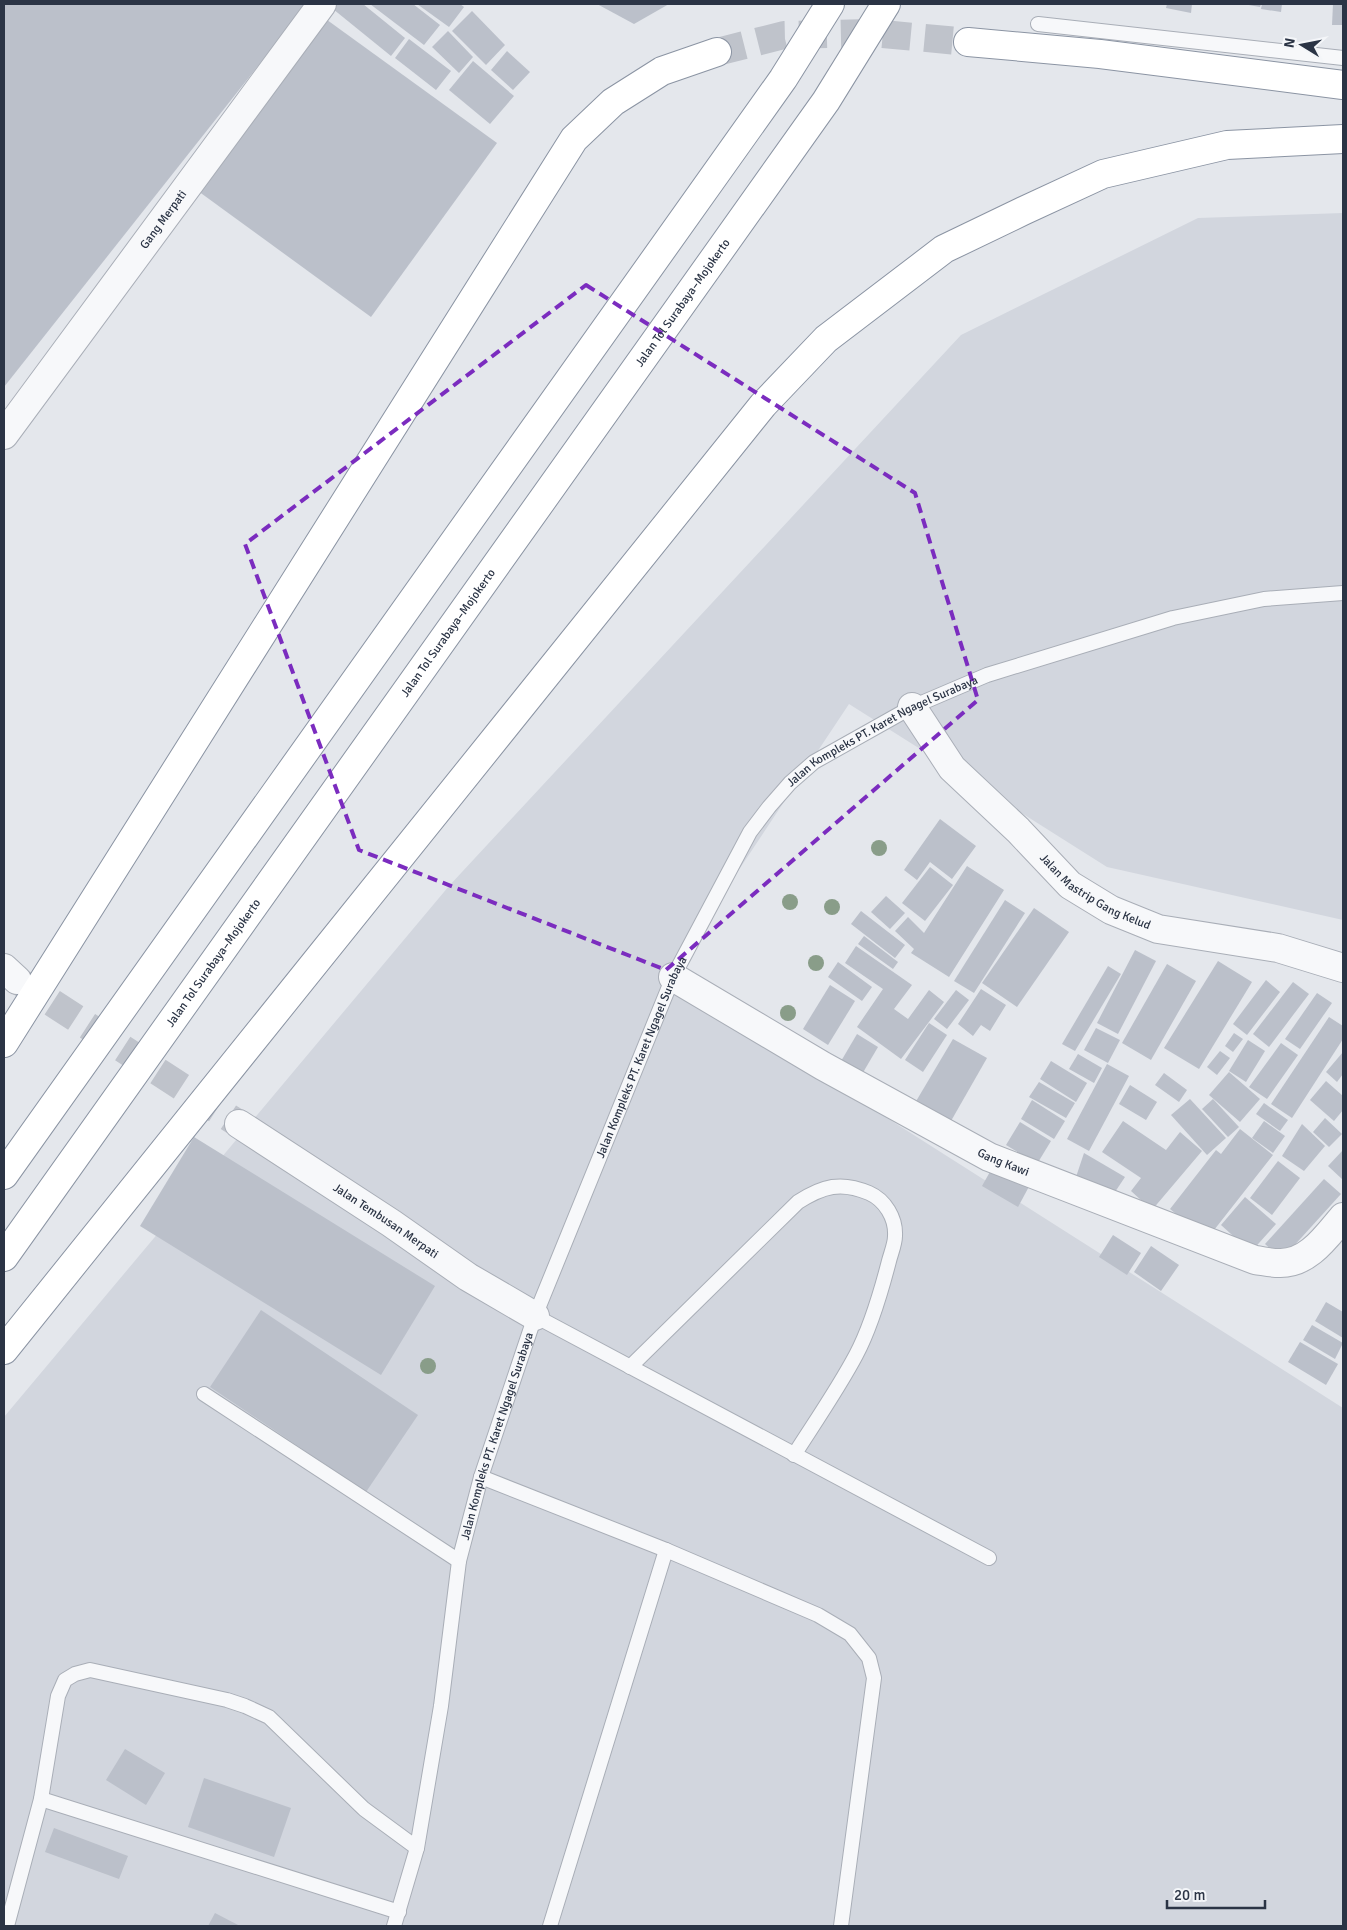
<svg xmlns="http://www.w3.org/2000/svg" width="1347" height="1930" viewBox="0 0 1347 1930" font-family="Signika,sans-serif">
	<rect width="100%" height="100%" fill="#e4e7ec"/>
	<path fill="#d2d6de" d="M1343 213V920L1107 867 849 704 667 978 1343 1408V1926H4V1417L449 886 961 335 1198 218Z"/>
	<g fill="#bbc0ca">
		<path d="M4 4H307L4 387Z"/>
		<path d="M337 4H363L405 38 391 56 333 9Z"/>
		<path d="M370 4H413L440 25 424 45Z"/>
		<path d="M417 4H460L464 7 449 27Z"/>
		<path d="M597 4H669L634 24Z"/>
		<path d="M1167 4H1192L1191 13 1166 8Z"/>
		<path d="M1243 4H1261L1260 7Z"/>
		<path d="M1262 4H1282L1281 12 1261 9Z"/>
		<path d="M1333 4H1343V25H1332Z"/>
		<path d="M472 11 505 45 486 65 452 31Z"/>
		<path d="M323 17 497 143 371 317 198 191Z"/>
		<path d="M448 31 473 57 459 73 432 47Z"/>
		<path d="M409 39 451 71 436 90 395 58Z"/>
		<path d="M507 51 530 72 513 90 491 70Z"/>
		<path d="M473 61 514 96 490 124 449 90Z"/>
		<path d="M940 819 976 846 952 879 930 862 917 880 904 870Z"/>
		<path d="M967 866 1004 890 949 977 911 953 914 949 895 931 908 917 924 933Z"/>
		<path d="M930 867 953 885 925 921 902 903Z"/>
		<path d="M886 896 905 913 890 929 871 912Z"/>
		<path d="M1005 900 1025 913 974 993 954 981Z"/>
		<path d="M1034 908 1069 932 1017 1007 982 983Z"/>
		<path d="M861 911 905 945 895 958 851 924Z"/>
		<path d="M864 936 898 962 893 969 858 944Z"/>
		<path d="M856 946 912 985 894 1009 908 1019 929 990 944 1002 901 1059 857 1027 883 989 845 963Z"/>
		<path d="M1135 950 1156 961 1118 1034 1097 1023Z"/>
		<path d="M1218 961 1252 982 1199 1069 1164 1048Z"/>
		<path d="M838 962 872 987 862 1001 828 977Z"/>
		<path d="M1167 964 1196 981 1151 1060 1122 1043Z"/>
		<path d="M1108 966 1121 974 1075 1051 1062 1044Z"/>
		<path d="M1266 980 1280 992 1247 1035 1233 1024Z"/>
		<path d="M1293 982 1309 994 1269 1047 1253 1034Z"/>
		<path d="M830 985 855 1001 828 1045 803 1029Z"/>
		<path d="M981 989 1006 1005 990 1031 981 1025 973 1036 958 1024Z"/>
		<path d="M956 990 969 1000 947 1029 934 1019Z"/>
		<path d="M1317 993 1332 1003 1300 1049 1285 1039Z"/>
		<path d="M1329 1017 1343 1026V1039L1292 1118 1271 1104Z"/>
		<path d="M929 1023 947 1035 923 1072 905 1060Z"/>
		<path d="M1096 1028 1120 1040 1108 1063 1084 1050Z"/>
		<path d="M1234 1033 1243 1039 1233 1052 1225 1046Z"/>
		<path d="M857 1034 878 1047 858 1081 837 1068Z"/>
		<path d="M953 1039 987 1058 947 1128 912 1108Z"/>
		<path d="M1248 1040 1265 1051 1246 1082 1229 1071Z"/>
		<path d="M1281 1043 1298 1055 1267 1099 1249 1087Z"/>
		<path d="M1220 1051 1230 1058 1217 1075 1207 1067Z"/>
		<path d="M1343 1052V1074L1337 1082 1326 1072Z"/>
		<path d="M1078 1054 1102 1068 1094 1083 1069 1069Z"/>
		<path d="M1051 1061 1087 1083 1076 1102 1040 1079Z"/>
		<path d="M1107 1064 1129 1076 1089 1151 1067 1139Z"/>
		<path d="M1229 1072 1260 1099 1240 1122 1209 1095Z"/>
		<path d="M1164 1073 1187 1090 1179 1102 1155 1085Z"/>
		<path d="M1326 1081 1343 1096V1110L1334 1121 1310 1100Z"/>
		<path d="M1039 1082 1075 1103 1066 1118 1029 1097Z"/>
		<path d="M1130 1085 1157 1102 1146 1120 1119 1104Z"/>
		<path d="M1190 1099 1226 1138 1207 1155 1171 1115Z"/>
		<path d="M1213 1099 1239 1127 1228 1137 1202 1109Z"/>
		<path d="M1032 1100 1065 1121 1054 1139 1021 1119Z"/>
		<path d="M1264 1103 1288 1120 1280 1131 1256 1114Z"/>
		<path d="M1325 1118 1342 1134 1329 1147 1313 1132Z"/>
		<path d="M1123 1121 1166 1150 1180 1132 1202 1151 1152 1210 1131 1191 1141 1178 1102 1152Z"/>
		<path d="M1264 1121 1285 1136 1273 1153 1252 1138Z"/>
		<path d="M1020 1122 1051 1141 1037 1164 1006 1145Z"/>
		<path d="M1302 1124 1325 1146 1304 1171 1282 1156Z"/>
		<path d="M1240 1129 1273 1155 1207 1239 1170 1209 1216 1150 1221 1154Z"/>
		<path d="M194 1137 435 1286 381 1375 140 1226Z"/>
		<path d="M1343 1150V1180L1328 1166Z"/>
		<path d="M1084 1153 1125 1177 1109 1201 1076 1177Z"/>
		<path d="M996 1161 1032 1181 1018 1207 982 1186Z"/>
		<path d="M1278 1161 1300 1178 1272 1215 1250 1198Z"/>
		<path d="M1324 1179 1341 1194 1282 1259 1265 1244Z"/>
		<path d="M1245 1197 1276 1224 1251 1252 1221 1225Z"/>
		<path d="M1113 1235 1141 1253 1127 1275 1099 1257Z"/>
		<path d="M1151 1246 1179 1265 1161 1291 1134 1272Z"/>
		<path d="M1326 1302 1343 1312V1338L1315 1321Z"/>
		<path d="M261 1310 418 1415 366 1492 210 1387Z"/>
		<path d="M1312 1325 1343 1343 1335 1359 1303 1340Z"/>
		<path d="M1300 1342 1338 1364 1326 1385 1288 1362Z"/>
		<path d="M125 1749 165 1773 146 1805 106 1780Z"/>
		<path d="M204 1778 291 1808 274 1857 188 1827Z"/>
		<path d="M54 1828 128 1856 119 1879 45 1852Z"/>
		<path d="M215 1913 240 1926H208Z"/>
	</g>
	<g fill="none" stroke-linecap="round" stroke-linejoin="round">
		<path stroke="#bfc3cb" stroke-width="28" stroke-dasharray="28 14" stroke-linecap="butt" d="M17 980 239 1124"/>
		<path stroke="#bfc3cb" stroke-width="28" stroke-dasharray="28 14" stroke-linecap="butt" d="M717 52 784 35 872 33 968 42"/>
		<g stroke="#a9aeb7" stroke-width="16">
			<g id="lane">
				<path d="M1038 24 1343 58"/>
				<path d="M535 1316 989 1558"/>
				<path d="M630 1367 798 1202C823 1186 841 1181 869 1193 885 1200 896 1218 895 1236 895 1244 891 1253 889 1261 881 1292 871 1327 856 1355 838 1389 815 1422 794 1455"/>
				<path d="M204 1394 459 1561"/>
				<path d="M481 1477 666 1550 818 1615 850 1634 869 1658 874 1678 841 1926"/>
				<path d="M41 1799 399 1912"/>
				<path d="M7 1926 41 1799 58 1696 65 1680 75 1674 90 1670 227 1700 245 1706 269 1717 364 1809 417 1848"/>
				<path id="s1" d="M394 1926 417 1848 441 1706 459 1561 481 1477 535 1316 673 977 750 832 769 807 790 783 814 762 912 707 987 675 1173 618 1264 599 1343 593"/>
				<path d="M550 1926 666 1550"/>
			</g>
		</g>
		<g stroke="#a9aeb7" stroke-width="30">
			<g id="street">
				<path id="s2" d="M4 435 322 4"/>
				<path id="s3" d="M912 707 952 768 1018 830 1070 885 1111 910 1158 929 1278 948 1343 968"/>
				<path d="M4 968 17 980"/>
				<path id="s4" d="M673 977 823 1066 989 1157 1255 1260C1263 1261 1271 1263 1279 1263 1308 1264 1326 1237 1343 1217"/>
				<path id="s5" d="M239 1124 391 1223 468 1277 535 1316"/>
			</g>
		</g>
		<g stroke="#8b94a3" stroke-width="30">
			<g id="highway">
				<path d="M968 42 1100 54 1343 85"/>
				<path d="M4 1043 574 139 613 102 662 71 717 52"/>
				<path d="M4 1175 783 79 830 4"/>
				<path id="s6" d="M4 1257 826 101 886 4"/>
				<path d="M4 1350 763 405 826 339 944 249 1023 211 1103 174 1227 145 1343 139"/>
			</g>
		</g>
		<use href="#lane" stroke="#f7f8fa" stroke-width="14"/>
		<use href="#street" stroke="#f7f8fa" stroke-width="28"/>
		<use href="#highway" stroke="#fff" stroke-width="28"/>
	</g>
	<g fill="#899d89">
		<circle cx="879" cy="848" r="8"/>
		<circle cx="790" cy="902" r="8"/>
		<circle cx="832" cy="907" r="8"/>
		<circle cx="816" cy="963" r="8"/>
		<circle cx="788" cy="1013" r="8"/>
		<circle cx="428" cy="1366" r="8"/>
	</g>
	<path fill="none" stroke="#7b2cbf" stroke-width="4" stroke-dasharray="10 6" stroke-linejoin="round" d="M586 285 915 493 978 700 666 970 359 850 245 544Z"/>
	<g text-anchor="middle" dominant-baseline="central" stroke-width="4" stroke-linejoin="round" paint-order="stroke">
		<g font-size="12" fill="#2b3445" stroke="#f4f6f9">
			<text stroke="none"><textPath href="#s2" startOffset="268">Gang Merpati</textPath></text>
			<text stroke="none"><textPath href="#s6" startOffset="1171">Jalan Tol Surabaya–Mojokerto</textPath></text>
			<text stroke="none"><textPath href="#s6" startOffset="766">Jalan Tol Surabaya–Mojokerto</textPath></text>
			<text stroke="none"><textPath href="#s1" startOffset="1328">Jalan Kompleks PT. Karet Ngagel Surabaya</textPath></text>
			<text stroke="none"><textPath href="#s3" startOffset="264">Jalan Mastrip Gang Kelud</textPath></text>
			<text stroke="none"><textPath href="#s6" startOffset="361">Jalan Tol Surabaya–Mojokerto</textPath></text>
			<text stroke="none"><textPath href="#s1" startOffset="908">Jalan Kompleks PT. Karet Ngagel Surabaya</textPath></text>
			<text stroke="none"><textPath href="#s4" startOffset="379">Gang Kawi</textPath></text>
			<text stroke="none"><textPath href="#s5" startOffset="176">Jalan Tembusan Merpati</textPath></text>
			<text stroke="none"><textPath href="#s1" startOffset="502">Jalan Kompleks PT. Karet Ngagel Surabaya</textPath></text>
		</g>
	</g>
	<rect width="1347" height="1930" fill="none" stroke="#2b3445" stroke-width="10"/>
	<g transform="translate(1302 45) rotate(280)" stroke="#f4f6f9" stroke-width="4" paint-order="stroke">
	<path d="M0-4L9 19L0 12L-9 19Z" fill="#2b3445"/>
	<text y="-8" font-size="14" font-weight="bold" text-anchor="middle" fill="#2b3445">N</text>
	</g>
	<path d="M1167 1900v8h98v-8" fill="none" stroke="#2b3445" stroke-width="2.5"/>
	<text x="1174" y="1900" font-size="15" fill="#2b3445" stroke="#f4f6f9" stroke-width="4" paint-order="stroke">20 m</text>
</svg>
